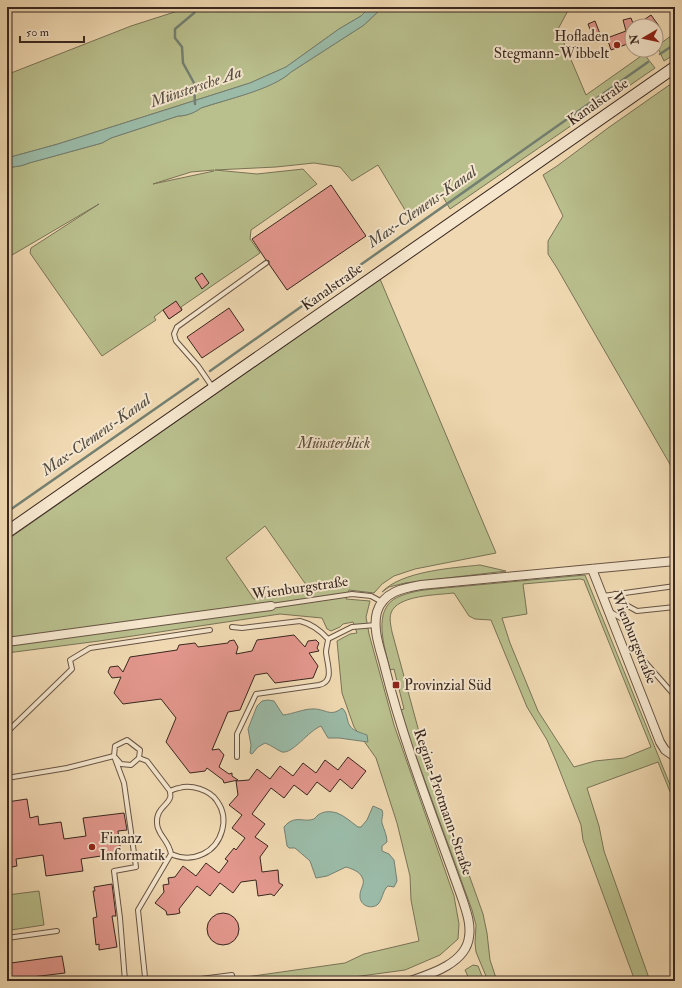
<svg xmlns="http://www.w3.org/2000/svg" width="682" height="988" viewBox="0 0 682 988" font-family="'IM FELL Double Pica',serif">
	<rect width="100%" height="100%" fill="#f0d9b2"/>
	<filter id="stains"><feTurbulence type="fractalNoise" baseFrequency=".005" numOctaves="4"/><feColorMatrix values="0 0 0 0 .2 0 0 0 0 .09 0 0 0 0 .02 0 0 0 .5 -.17"/></filter>
	<radialGradient id="worn" r=".72"><stop offset=".6" stop-color="#630" stop-opacity="0"/><stop offset="1" stop-color="#630" stop-opacity=".3"/></radialGradient>
	<g fill="#b9bf8d" stroke="#797356" fill-rule="evenodd">
		<path d="M187 7H370L361 16 339 29 286 67 250 83 58 144 7 158V77L11 73 131 26 187 8Z"/>
		<path d="M383 7H570L558 29 586 95 644 54 655 68 450 209 442 195 408 215 378 165 352 181 340 167 314 163 276 167 215 170 257 174 303 169 317 184 251 230 250 239 260 253 181 307 182 310 169 319 163 310 154 317 156 320 102 356 30 253 31 248 99 204 7 258V168C16 166 20 167 29 163L102 143 111 138 178 116C186 116 194 113 201 108 225 100 275 88 291 72L364 25ZM214 170V171L153 184 191 172Z"/>
		<path d="M675 33V54L664 61 657 46Z"/>
		<path d="M675 81V473L557 268 548 254V241L563 216 543 175 557 166 608 128Z"/>
		<path d="M380 279 496 553 415 569 394 576 382 584 374 593 349 590 346 599 370 601 366 617 369 634 394 725 454 896 459 924 458 939 440 955 405 970 324 981H239V978L345 963 364 954 419 941 411 900 410 876 397 823 376 758 354 727 342 693 337 641 350 634 357 633 353 622 343 624 340 627 331 631 327 629 322 618 280 614 99 641 7 653V540ZM265 526 309 589 254 599 226 558Z"/>
		<path d="M480 565 506 571 405 583 389 587 382 592C402 571 452 568 480 565Z"/>
		<path d="M585 575 675 797V804L658 762 587 788 599 826 604 851 650 981H635L583 840 581 825 556 761 547 740 527 707 491 620 475 619 469 616 454 593C437 595 397 595 391 613 389 619 391 626 392 632L422 743 483 914 487 933 490 960 497 981H488L476 952 475 943 476 925 472 910 409 737 401 710 404 709 394 669 390 670C385 648 371 609 398 597 409 592 422 590 434 589ZM580 579 584 580 585 583 651 747 624 758 595 761 574 767 538 711 510 643 502 618 527 614 523 584Z"/>
		<path d="M39 891 44 925 11 930 7 895Z"/>
		<path d="M473 965 478 966 484 981H470L465 970Z"/>
	</g>
	<g fill="#9bbba8" stroke="#748072">
		<path d="M370 7H383L364 25 291 72C272 90 227 99 201 108 194 113 186 116 178 116L111 138 102 143 29 163C20 167 16 166 7 168V158L58 144 250 83 286 67 339 29 361 16Z"/>
		<path d="M268 700 274 701 283 715C293 714 303 709 312 709 325 708 330 718 342 708 348 713 346 720 350 726 353 731 362 733 367 735L368 742 339 738H328L321 726C308 731 293 754 282 752 277 750 271 745 265 743L258 747 252 754 250 753 251 745 248 729 257 706 262 701Z"/>
		<path d="M373 806 382 810C384 815 381 818 382 823 384 830 387 835 387 842L382 846V851L389 854 394 860 397 881 394 887 388 886C382 891 383 900 377 905 369 910 359 904 360 895 360 888 366 884 362 877 359 871 352 869 346 867L327 876 316 878 310 861 295 848H289L287 846 284 827C295 814 303 823 314 819 315 818 317 816 318 815 324 811 330 811 337 813 345 816 351 822 358 827H361L367 820Z"/>
	</g>
	<g fill="none" stroke-linecap="round" stroke-linejoin="round">
		<g stroke="#748072" stroke-width="2.5">
			<path d="M660 54 675 44"/>
			<path d="M195 104 194 83 183 63 182 47 175 38V29L194 13 196 7"/>
			<path d="M210 371 648 62"/>
			<path d="M7 512 198 379"/>
		</g>
	</g>
	<g fill="#e3978d" stroke="#392720">
		<path d="M651 15 659 26H635Z"/>
		<path d="M631 18 634 26H632V44L630 43 611 50 607 38 626 31 623 20Z"/>
		<path d="M595 21 602 39 595 42 588 24Z"/>
		<path d="M331 185 366 236 287 290 269 264V261L266 260 252 239Z"/>
		<path d="M202 273 209 283 202 289 195 278Z"/>
		<path d="M176 301 182 310 169 319 163 310Z"/>
		<path d="M229 308 244 330 202 358 187 337Z"/>
		<path d="M294 635 305 647 308 641 316 640 319 643 317 648 319 651 309 653 318 666 313 678 275 683 267 673 255 675 240 710 228 712 212 750 219 749 224 755 219 767 229 774 232 773V776L238 780 224 783 223 780 207 768 205 771 190 773 166 742 176 718 161 699 123 704 114 693 121 677 112 678 108 672 110 667 118 666 123 672 130 657 177 650 179 645 195 643 198 647 228 643 229 641 234 640 238 647 236 654 252 651 257 640Z"/>
		<path d="M348 757 366 771 352 789 340 779 330 792 317 782 307 795 294 785 284 798 271 788 252 814 265 824 255 837 268 846 260 857 262 872 278 870 279 883 283 885 274 896 271 894 258 896 256 880 241 882 233 893 220 883 210 896 197 886 179 909 180 913 176 914 167 915 166 911 155 903 164 892 163 885 169 884 168 878 175 877 183 866 196 876 206 863 219 873 228 861 225 859 234 848 236 850 245 838 232 828 242 815 229 805 238 795 236 781 249 780 257 769 270 779 280 766 293 776 303 763 316 773 325 760 338 770Z"/>
		<path d="M27 799 30 818 38 816 39 825 61 822 64 839 86 836 83 818 124 813 127 830 118 831 121 853 81 859 83 871 46 876 43 855 16 859 17 866 7 868V802Z"/>
		<path d="M112 884 116 916H112L117 947 99 950V944L96 945 93 918 97 917 93 891H95L94 887Z"/>
		<circle cx="223" cy="929" r="16"/>
		<path d="M62 956 65 973 7 980V965L11 963Z"/>
	</g>
	<g fill="none" stroke-linecap="round" stroke-linejoin="round">
		<g stroke="#675444" stroke-width="6">
			<g id="service">
				<path d="M213 388 198 366 176 341 174 334 177 327 266 263"/>
				<path d="M615 594 626 605 637 611 675 607"/>
				<path d="M603 596 675 586"/>
				<path d="M271 606 352 594 371 596 382 602"/>
				<path d="M609 611 624 620 639 655 675 696"/>
				<path d="M232 627 242 628 300 621C312 624 320 630 328 639 328 643 326 648 326 652 327 664 335 682 319 685L256 694 237 734V757"/>
				<path d="M328 639 352 627 376 625"/>
				<path d="M7 732 72 669 70 660 90 648 210 630"/>
				<path d="M114 756 121 764 131 765 139 758 140 750 127 740 115 746 114 756 124 783 136 867 114 871 120 918 125 981"/>
				<path d="M139 758 147 761 170 791"/>
				<path d="M7 778 67 768 114 756"/>
				<path d="M7 938 57 931"/>
				<path d="M149 981 145 977 138 910 171 854C169 840 157 835 157 823 156 809 167 806 170 798 171 796 170 794 170 791 173 790 176 788 179 788 191 784 210 790 217 801 230 819 222 845 203 854 192 859 182 859 171 854"/>
				<path d="M185 981 232 975V981"/>
			</g>
		</g>
		<g stroke="#675444" stroke-width="10">
			<g id="minor">
				<path d="M592 569 660 742 665 750 675 757"/>
				<path d="M7 642 271 606"/>
				<path d="M410 981C431 974 466 963 469 937 471 925 467 913 463 901 436 824 405 748 385 668 381 651 372 630 377 612 383 592 403 588 421 585L675 561"/>
			</g>
		</g>
		<g stroke="#392720" stroke-width="13">
			<path id="secondary" d="M7 532 675 67"/>
		</g>
		<use href="#service" stroke="#f5e6cd" stroke-width="4"/>
		<use href="#minor" stroke="#f5e6cd" stroke-width="8"/>
		<use href="#secondary" stroke="#f5e6cd" stroke-width="11"/>
	</g>
	<g fill="#8f2418" stroke="#f5e6cd" stroke-width="1.5">
		<circle cx="617" cy="45" r="4"/>
		<rect x="392" y="681" width="8" height="8" rx="2"/>
		<circle cx="92" cy="847" r="4"/>
	</g>
	<g text-anchor="middle" dominant-baseline="central" stroke-width="4" stroke-linejoin="round" paint-order="stroke">
		<g font-size="15" fill="#392720" stroke="#f5e6cd" text-anchor="start">
			<text x="609" y="36" text-anchor="end">Hofladen<tspan x="609" dy="17">Stegmann-Wibbelt</tspan></text>
			<text x="404" y="685">Provinzial Süd</text>
			<text x="100" y="838">Finanz<tspan x="100" dy="17">Informatik</tspan></text>
		</g>
		<g font-size="15" fill="#392720" stroke="#f5e6cd">
			<text transform="translate(598 102) rotate(-35)">Kanalstraße</text>
			<text transform="translate(332 287) rotate(-35)">Kanalstraße</text>
			<text transform="translate(300 588) rotate(-8)">Wienburgstraße</text>
			<text transform="translate(634 638) rotate(68)">Wienburgstraße</text>
			<text transform="translate(443 802) rotate(71)">Regina-Protmann-Straße</text>
		</g>
		<g font-size="15" font-style="italic" fill="#594d3b" stroke="#f5e6cd">
			<text x="334" y="443">Münsterblick</text>
		</g>
		<g font-size="16" font-style="italic" fill="#524c42" stroke="#f5e6cd">
			<text transform="translate(196 87) rotate(-19)">Münstersche Aa</text>
			<text transform="translate(422 207) rotate(-35)">Max-Clemens-Kanal</text>
			<text transform="translate(96 435) rotate(-35)">Max-Clemens-Kanal</text>
		</g>
	</g>
	<rect width="682" height="988" fill="none" stroke="#f0d9b2" stroke-width="24"/>
	<rect x="8" y="8" width="666" height="972" fill="none" stroke="#392720" stroke-width="2"/>
	<rect x="12" y="12" width="658" height="964" fill="none" stroke="#392720"/>
	<g transform="translate(644 38) rotate(261)"><circle r="19" fill="#f5e6cd" stroke="#aa9a88"/>
	<path d="M0-3L7 15L0 10L-7 15Z" fill="#8f2418"/>
	<text y="-6" font-size="11" font-weight="bold" text-anchor="middle" fill="#392720">N</text>
	</g>
	<path d="M20 36v6h64v-6" fill="none" stroke="#392720" stroke-width="2"/>
	<text x="26" y="36" font-size="12" fill="#392720" stroke="#f5e6cd" stroke-width="3" paint-order="stroke">50 m</text>
	<rect width="100%" height="100%" filter="url(#stains)"/>
	<rect width="100%" height="100%" fill="url(#worn)"/>
</svg>
